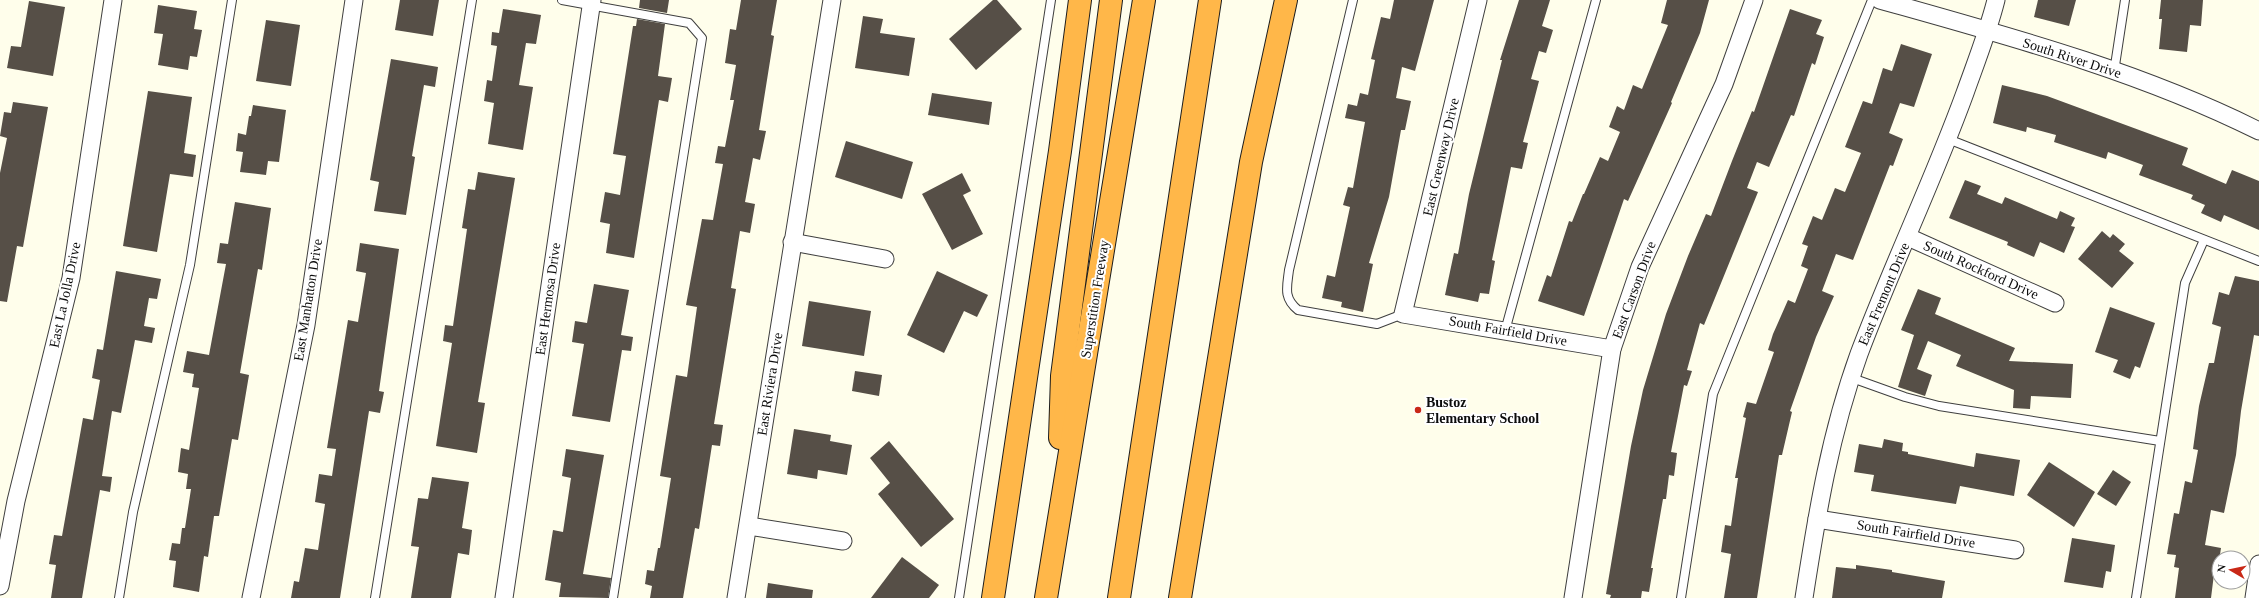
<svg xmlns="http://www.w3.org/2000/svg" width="2259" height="598" viewBox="0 0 2259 598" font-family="'Times New Roman',serif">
	<rect width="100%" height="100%" fill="#fffeeb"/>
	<g fill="#564f47">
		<path d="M400 0H439L433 36 395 30Z"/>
		<path d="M640 0H669L667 13 639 8Z"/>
		<path d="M741 0H777L771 35 774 36 759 130 766 131 760 160 753 158 745 202 755 204 750 233 740 231 731 288 736 289 714 424 723 425 720 446 712 445 699 529 695 528 683 598H650L652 586 645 584 647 570 654 571 658 548H660L671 478 660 476 676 375 687 377 697 307 686 305 702 219 713 220 723 164 715 163 718 146 725 147 734 100H730L736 65 725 63 730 29 736 30Z"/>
		<path d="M993 0H997L1022 29 976 70 949 39Z"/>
		<path d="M1394 0H1434L1415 71 1402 67 1396 98 1411 101 1405 130H1401L1389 197 1369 263 1373 264 1363 312 1341 307 1342 302 1322 298 1327 275 1335 277 1350 207 1343 205 1348 187 1353 188 1365 122 1345 118 1348 104 1357 106 1360 93 1368 95 1375 60 1371 59 1381 17 1390 19Z"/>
		<path d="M1519 0H1550L1542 26 1553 30 1546 53 1539 51 1531 79 1539 81 1523 142 1528 143 1522 169 1511 167 1492 260 1495 261 1489 294 1480 293 1478 302 1445 295 1454 253 1458 254 1469 194 1502 60H1500Z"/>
		<path d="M1667 0H1709L1700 33 1671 102 1672 103 1628 201 1624 199 1584 316 1538 301 1547 275 1551 277 1569 221 1572 222 1583 194H1584L1600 157 1608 161 1620 132 1609 127 1617 106 1624 110 1633 85 1642 89 1668 25 1661 23Z"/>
		<path d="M2038 0H2076L2069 26 2034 17Z"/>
		<path d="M2161 0H2203L2201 26 2190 25 2187 52 2159 49 2162 19H2159Z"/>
		<path d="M29 1 65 7 53 76 7 68 11 46 21 47Z"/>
		<path d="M158 5 197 11 194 29 202 30 197 57 190 56 188 70 158 65 163 34 154 33Z"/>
		<path d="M503 9 541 15 536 44 526 43 519 85 533 87 523 150 488 144 494 103 484 101 487 80 492 81 497 46 491 45 492 32 499 33Z"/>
		<path d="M1790 9 1822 20 1816 34 1824 37 1815 65 1812 63 1794 116 1791 115 1769 167 1757 162 1747 188 1758 192 1704 325 1700 323 1687 370 1692 371 1687 386 1684 385 1671 452 1677 453 1674 476 1669 475 1666 499H1663L1651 568H1653L1649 592 1642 591 1641 598H1610L1611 595 1606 594 1631 446 1643 390 1666 314 1688 256 1706 214 1711 216 1732 161 1752 111 1754 112Z"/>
		<path d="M863 16 883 19 880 33 915 38 909 76 855 68Z"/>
		<path d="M637 19 665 24 658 76 672 78 668 102 659 100 634 258 606 253 610 224 600 222 605 192 620 195 626 156 613 154 633 26H636Z"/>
		<path d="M266 20 300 25 291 86 256 81Z"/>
		<path d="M1901 44 1932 54 1914 107 1900 103 1889 133 1903 139 1893 166 1890 165 1853 260 1836 254 1822 291 1834 296 1816 337 1790 411 1792 412 1782 455H1779L1757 598H1724L1731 554 1721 552 1725 525 1731 526 1738 478H1735L1746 418 1743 417 1747 402 1756 404 1774 352 1768 350 1773 334 1788 300 1795 303 1808 269 1801 266 1808 246 1802 244 1813 216 1822 220 1835 188 1845 192 1861 153 1845 147 1863 101 1872 104 1883 68 1892 71Z"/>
		<path d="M391 59 438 67 435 87 424 85 412 156 415 157 406 215 374 211 379 182 370 180Z"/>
		<path d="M2002 85 2047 96 2188 148 2182 165 2226 184 2232 170 2259 181V230L2224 215 2221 222 2201 213 2205 205 2191 199 2193 195 2139 175 2143 165 2108 152 2106 159 2054 142 2056 135 2027 127 2026 132 1993 123Z"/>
		<path d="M148 91 192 97 184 153 196 155 193 177 170 174 157 252 123 246Z"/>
		<path d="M932 93 992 102 989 125 928 115Z"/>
		<path d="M13 102 48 107 23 247 17 246 7 302 0 301V173L7 138 0 136 4 112 11 113Z"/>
		<path d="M253 105 286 110 279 162 268 161 266 175 240 172 243 152 236 151 238 133 246 135 249 116H251Z"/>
		<path d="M846 141 913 162 902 199 835 177Z"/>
		<path d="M478 172 515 178 478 402 485 403 477 453 436 446 452 343 443 341 445 325 453 326 467 229 462 228 468 189 475 190Z"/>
		<path d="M962 173 971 191 963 195 983 234 952 250 922 194Z"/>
		<path d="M1965 180 1981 186 1977 194 2002 204 2005 197 2057 219 2060 211 2075 218 2071 226 2075 227 2064 253 2040 242 2034 257 2007 245 2008 242 1949 218Z"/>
		<path d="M235 202 271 208 262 270 258 269 240 373 249 375 238 440 232 439 219 516H214L208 557 204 556 199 592 173 587 176 561 169 560 172 543 180 544 182 528H185L191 489H186L188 474 178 472 181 448 189 450 199 388 192 387 194 374 183 372 187 351 209 355 226 264 217 263 220 243 228 244Z"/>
		<path d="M2102 231 2110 238 2113 234 2125 244 2119 251 2134 263 2112 288 2078 259Z"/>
		<path d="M360 243 399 249 379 391 384 392 380 413 369 411 340 598H291L294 581 299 582 305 548 318 550 325 504 315 502 319 474 332 476 336 449 327 448 348 320 358 322 366 273 356 271Z"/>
		<path d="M116 271 161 279 157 299 149 298 144 326 155 328 152 343 135 340 121 413 112 411 102 476 112 477 110 492 100 490 82 598H51L56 565 49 564 54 535 62 536 83 418 93 420 100 380 92 378 97 349 103 350Z"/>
		<path d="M937 271 988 295 977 317 964 311 944 353 907 335Z"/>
		<path d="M2235 276 2259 281V336L2254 335 2241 411 2236 455 2224 513 2211 510 2205 545 2221 548 2217 575 2214 574 2211 598H2175L2179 568 2174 567 2176 555 2167 554 2174 513 2179 514 2185 481 2192 483 2198 450 2193 449 2199 406 2209 363H2214L2221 327 2212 324 2219 292 2229 295Z"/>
		<path d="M594 284 629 290 621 335 633 337 631 351 622 350 610 422 572 416 584 344 572 342 575 321 587 323Z"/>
		<path d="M1918 289 1941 298 1935 314 2015 348 2009 361 2073 364 2071 398 2031 396 2030 409 2013 408 2014 390 1956 366 1961 355 1928 341 1917 369 1932 375 1925 396 1898 387 1914 335 1901 330Z"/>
		<path d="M809 301 871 311 864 356 802 346Z"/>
		<path d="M2110 307 2155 323 2140 368 2135 366 2130 379 2113 372 2118 360 2095 352Z"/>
		<path d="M855 371 882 375 879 396 852 391Z"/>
		<path d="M794 429 831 435 830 441 852 445 847 475 818 470 817 479 787 474Z"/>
		<path d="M1884 439 1903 443 1902 451 1908 452V454L1974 467 1976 453 2020 460 2014 496 1960 486 1956 504 1871 491 1874 475 1854 472 1859 444 1882 448Z"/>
		<path d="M889 441 954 519 921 547 878 494 890 483 870 458Z"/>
		<path d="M566 449 604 455 583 574 611 578 608 598 559 597 561 583 545 580 553 530 563 532 571 478 562 476Z"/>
		<path d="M2049 462 2095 492 2074 527 2027 495Z"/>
		<path d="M2113 470 2131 482 2116 506 2097 494Z"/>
		<path d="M432 477 469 482 462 528 472 530 469 555 458 553 451 598H411L419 547 411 546 418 498 428 499Z"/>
		<path d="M2072 538 2115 545 2111 572 2106 571 2103 588 2064 582Z"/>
		<path d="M902 557 939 585 929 598H871Z"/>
		<path d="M1856 565 1892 570V572L1945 581 1942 598H1832L1836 567 1856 569Z"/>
		<path d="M768 583 813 590 812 598H766Z"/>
	</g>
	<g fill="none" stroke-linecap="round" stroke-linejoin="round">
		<g stroke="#3f3f3f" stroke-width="10">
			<g id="service">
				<path d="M562 0 689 23 702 38 613 598"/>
				<path d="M1353 0 1289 270C1287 287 1283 298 1298 310L1377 324 1403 314"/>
				<path d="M2114 72 2125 0"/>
				<path d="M1948 139 2259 261"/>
				<path d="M1505 331 1596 0"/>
				<path d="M1852 378 1905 397 1939 406 2160 441"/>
				<path d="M119 598 133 512 190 265 232 0"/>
				<path d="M375 598 472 0"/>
				<path d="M959 598 1051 0"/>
				<path d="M1681 598 1713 394 1872 0"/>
				<path d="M2136 598 2185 283 2204 240"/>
			</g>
		</g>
		<g stroke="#3f3f3f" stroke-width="19">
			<g id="minor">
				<path d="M1478 0 1403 314 1612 349"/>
				<path d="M1880 0C2008 36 2139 71 2259 131"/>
				<path d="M1908 237 2055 303"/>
				<path d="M792 242 885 259"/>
				<path d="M1817 519 2015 550"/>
				<path d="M749 526 843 541"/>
				<path d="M0 586 16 501 71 278 113 0"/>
				<path d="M251 598 306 325 354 0"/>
				<path d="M504 598 592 0"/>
				<path d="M736 598 832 0"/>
				<path d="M1573 598 1612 349 1640 267 1724 84 1754 0"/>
				<path d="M1804 598C1817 514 1830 434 1859 354 1892 266 1933 181 1965 93 1976 62 1988 32 1996 0"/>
				<path d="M2254 598 2259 564"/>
			</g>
		</g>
		<g stroke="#1d1d1d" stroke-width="24">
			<g id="motorway">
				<path d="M1060 438 1062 376 1111 0"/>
				<path d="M993 598 1060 151 1080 0"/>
				<path d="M1046 598 1144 0"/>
				<path d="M1119 598 1210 0"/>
				<path d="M1180 598 1251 162 1286 0"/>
			</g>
		</g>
		<use href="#service" stroke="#fff" stroke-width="8"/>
		<use href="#minor" stroke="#fff" stroke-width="17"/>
		<use href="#motorway" stroke="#ffb749" stroke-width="22"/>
	</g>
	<circle fill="#c92817" stroke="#fff" stroke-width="1.5" cx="1418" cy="410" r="4"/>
	<g text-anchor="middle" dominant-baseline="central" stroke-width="4" stroke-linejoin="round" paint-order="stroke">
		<g font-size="14" fill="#0c0c0c" stroke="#fff">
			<text transform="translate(2072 58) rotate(18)">South River Drive</text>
			<text transform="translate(1441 157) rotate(-77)">East Greenway Drive</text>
			<text transform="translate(1981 270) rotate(24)">South Rockford Drive</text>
			<text transform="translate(1634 290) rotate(-70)">East Carson Drive</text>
			<text transform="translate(1884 294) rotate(-67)">East Fremont Drive</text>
			<text transform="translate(65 295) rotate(-78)">East La Jolla Drive</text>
			<text transform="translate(548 299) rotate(-82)">East Hermosa Drive</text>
			<text transform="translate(1095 299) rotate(-81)">Superstition Freeway</text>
			<text transform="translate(308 300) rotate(-81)">East Manhatton Drive</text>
			<text transform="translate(1508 331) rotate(10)">South Fairfield Drive</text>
			<text transform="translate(770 384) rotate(-81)">East Riviera Drive</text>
			<text transform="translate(1916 534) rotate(9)">South Fairfield Drive</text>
		</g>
		<g font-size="14" font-weight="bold" fill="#0c0c0c" stroke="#fff" text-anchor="start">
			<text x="1426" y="402">Bustoz<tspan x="1426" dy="16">Elementary School</tspan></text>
		</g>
	</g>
	<g transform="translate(2231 570) rotate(279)"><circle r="19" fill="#ffffff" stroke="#9e9e9e"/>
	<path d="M0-3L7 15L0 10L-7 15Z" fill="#c92817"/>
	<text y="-6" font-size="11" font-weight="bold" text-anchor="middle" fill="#0c0c0c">N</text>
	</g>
</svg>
